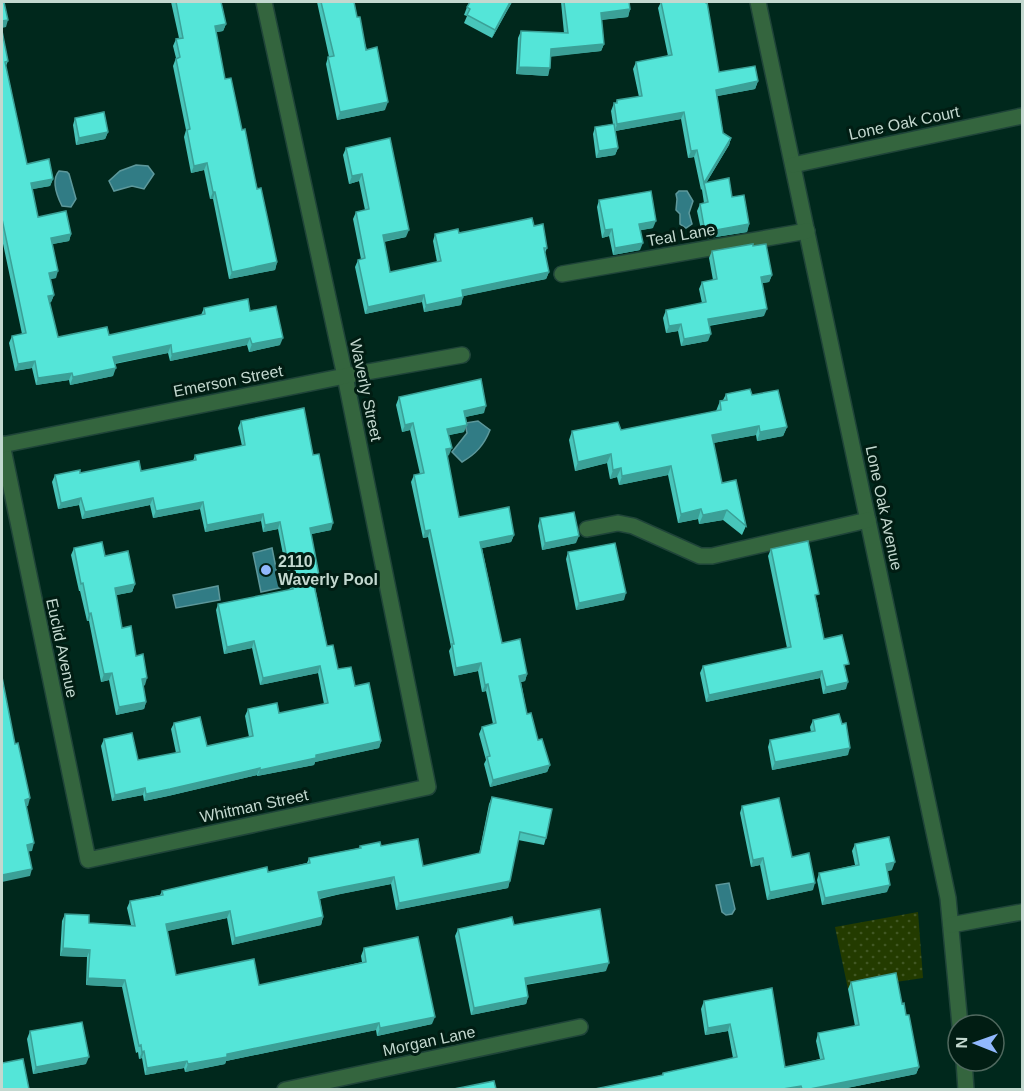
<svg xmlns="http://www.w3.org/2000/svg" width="1024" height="1091" viewBox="0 0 1024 1091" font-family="Helvetica,sans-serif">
	<defs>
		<pattern id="garden-dots" width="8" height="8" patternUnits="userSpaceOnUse" patternTransform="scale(1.5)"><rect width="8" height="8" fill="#233b00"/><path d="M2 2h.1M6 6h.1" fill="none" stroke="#415724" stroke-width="1.8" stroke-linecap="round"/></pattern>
	</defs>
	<rect width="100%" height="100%" fill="#00281c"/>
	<path fill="url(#garden-dots)" d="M918 912 923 978 848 989 835 927Z"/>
	<g fill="#317c85" stroke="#5d989b" stroke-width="1.5">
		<path d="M136 165 148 166 154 174 144 189 132 186 114 191 109 181 120 171Z"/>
		<path d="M59 171 67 172 69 174 76 199 71 207 62 206C57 196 51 180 59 171Z"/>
		<path d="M679 191H687L693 201 689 213 692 224 686 228 680 224V214L676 210 677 199 676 194Z"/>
		<path d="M478 421 490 430C484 445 476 454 462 462L452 452 467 433 465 423Z"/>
		<path d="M272 548 280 588 261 592 253 553Z"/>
		<path d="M218 586 220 600 176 608 173 595Z"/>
		<path d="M729 883 735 909 732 914 726 915 722 912 716 885Z"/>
	</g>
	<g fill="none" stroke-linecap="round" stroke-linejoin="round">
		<g stroke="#1f4439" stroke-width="18">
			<g id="minor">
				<path d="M758 2 948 898 960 1025"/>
				<path d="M793 165 1022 116"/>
				<path d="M562 274 807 231"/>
				<path d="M2 444 88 860 428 787 345 376 264 2"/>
				<path d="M2 445 345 376 462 355"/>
				<path d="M587 529 618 523 633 526 700 556H712L868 520"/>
				<path d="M951 925 1022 912"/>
				<path d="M964 1061 966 1090"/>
				<path d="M285 1090 580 1027"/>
			</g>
		</g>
		<use href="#minor" stroke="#34653e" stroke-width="15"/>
	</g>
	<g fill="#48c5ba">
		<path d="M171 2H221L226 24 223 31 216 32 225 79 242 130 277 262 275 270 229 279 213 199H210L204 170 191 173 184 137 186 130 173 66 176 58 173 46 176 39 179 38Z"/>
		<path d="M317 2H354L357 17 385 110 337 120 326 64 328 57H329Z"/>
		<path d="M512 2 492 38 464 23 467 16 464 15 467 7Z"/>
		<path d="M561 2H629L630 9 628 17 601 20 604 44 601 51 551 56 548 76 516 74 518 38 521 31 564 33Z"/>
		<path d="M661 2H705L719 72 758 81 755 89 717 96 723 133 731 138 729 145 706 183 732 197 749 224 747 232 703 239 697 211 700 204 704 203 702 190V189L701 190 694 157 688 158 681 119 615 131 618 148 615 155 596 158 593 134 595 127 613 124 611 111 614 103H616L617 100 639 97 633 69 636 62 668 56 658 8Z"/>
		<path d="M2 31 8 61 6 66 27 164 53 179 50 186 32 189 38 217 71 234 69 241 52 244 56 278 50 279 54 295 51 302 49 303 58 337 109 335 201 315 204 308 250 311 280 345 249 352 247 345 170 361 168 353 115 364 113 376 70 385 69 380 36 385 32 368 15 371 9 343 12 336 22 334 2 239Z"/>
		<path d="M75 118 108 132 105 139 76 145 73 125Z"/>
		<path d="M346 148 406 237 384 242 390 272 437 262 433 241 435 234 534 226 547 248 545 253 549 272 546 279 463 296 461 305 424 312 422 302 365 314 355 267 358 260 361 259 353 219 356 212 365 210 359 181 349 184 343 155Z"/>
		<path d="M599 200 653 228 641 230 640 250 613 255 609 236 602 238 597 207Z"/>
		<path d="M753 246 772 275 769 282 762 283 764 316 709 326 708 341 681 346 678 331 666 333 663 318 666 310 702 303 699 289 702 282 713 280 709 258 712 251Z"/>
		<path d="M726 394 752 395 787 427 783 436 757 441 756 435 713 443 722 483 746 526 742 535 723 520 699 524 698 519 678 523 668 475 619 485 617 477 610 479 607 463 575 471 569 440 572 431 621 430 716 411 720 401 723 400Z"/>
		<path d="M399 397 484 413 465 417 464 432 449 435V455L447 456 459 517 514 535 511 542 482 548 502 643 527 674 525 681 521 682 527 714 550 765 547 772 490 787 484 764 486 760 479 734 482 727 493 724 486 691 482 692 478 671 454 676 449 651 451 647 428 537 423 538 411 482 414 475 420 474 410 430 402 432 396 405Z"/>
		<path d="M241 421 313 455 331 530 311 534 319 575 316 582H314L327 646 338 669 355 686 381 741 379 748 315 762 314 765 257 776V775L168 796 144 801 143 795 112 801 101 746 104 739 138 760 176 753 171 729 174 723 207 746 249 737 245 716 248 709 279 713 324 704 318 673 260 685 252 648 224 654 216 610 218 604 290 590 278 529 263 532 261 521 205 532 200 509 153 518 150 505 82 519 79 505 58 509 52 482 55 475 141 471 193 461 195 455 242 446 238 428Z"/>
		<path d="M540 518 576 543 542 550 538 526Z"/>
		<path d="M74 548 105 556 135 584 132 592 116 595 122 628 136 656 145 685 143 686 146 702 144 709 116 715 109 680 101 682 89 621H87L80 591H79L71 555Z"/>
		<path d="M771 549 817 601 824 639 846 671V689L823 694 820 678 706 702 700 673 703 666 787 648 768 556Z"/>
		<path d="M568 552 624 600 576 610 566 559Z"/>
		<path d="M813 720 842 724 848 755 772 770 768 747 770 740 811 732 810 727Z"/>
		<path d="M492 797 546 838 544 845 518 840 508 888 396 910 391 884 340 894 320 899 323 917 321 925 232 945 227 918 167 931 176 975 259 985 362 962 361 956 364 948 432 1024 377 1036 376 1030 226 1061 225 1064 185 1072 184 1068 145 1075 142 1058 139 1059 138 1052 136 1053 122 987 86 985 87 957 60 956 62 921 65 914 89 923 131 925 127 908 130 901 160 895 162 891 268 872 307 863 309 858 359 848 360 846H381L423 866 479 854 489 804Z"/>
		<path d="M742 806 792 857 813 890 767 900 760 865 751 867 740 813Z"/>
		<path d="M855 844 892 870 887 871V892L822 905 817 880 819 873 855 865 852 851Z"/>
		<path d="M514 925 606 971 526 985 528 997 526 1004 471 1015 455 936 458 929Z"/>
		<path d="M851 982 902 1004 906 1015 919 1067 916 1074 842 1089H595L662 1075 663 1073 733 1058 728 1031 705 1035 701 1009 704 1001 785 1067 820 1059 816 1041 818 1033 855 1026 848 989Z"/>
		<path d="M30 1031 86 1064 33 1074 27 1039Z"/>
	</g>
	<g fill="#3ba097">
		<path d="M510 2H512L492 38 495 30Z"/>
		<path d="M630 9 628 17 598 20 601 13Z"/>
		<path d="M8 20 6 27 2 28V21Z"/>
		<path d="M226 24 223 31 212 33 215 26Z"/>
		<path d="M604 44 601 51 549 57 551 49Z"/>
		<path d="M519 67 550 68 548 76 516 74Z"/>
		<path d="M758 81 755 89 713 97 716 90Z"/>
		<path d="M388 102 385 110 337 120 340 112Z"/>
		<path d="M684 112 681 119 615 131 617 124Z"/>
		<path d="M108 132 105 139 76 145 79 138Z"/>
		<path d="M731 138 729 145 705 185 704 183 701 190 704 183Z"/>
		<path d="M618 148 615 155 596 158 599 151Z"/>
		<path d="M697 150 694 157 688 158 691 151Z"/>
		<path d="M207 163 204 170 191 173 194 166Z"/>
		<path d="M362 174 359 181 349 184 352 176Z"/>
		<path d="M53 179 50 186 28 190 31 183Z"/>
		<path d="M213 192H215L213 199H210Z"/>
		<path d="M656 221 653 228 637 231 639 224Z"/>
		<path d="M749 224 747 232 703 239 705 232Z"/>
		<path d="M612 229 609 236 602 238 605 230Z"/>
		<path d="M409 230 406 237 380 242 383 235Z"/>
		<path d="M71 234 69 241 48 245 51 238Z"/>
		<path d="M643 243 640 250 613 255 615 248Z"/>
		<path d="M277 262 275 270 229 279 232 272Z"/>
		<path d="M58 271 56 278 46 280 49 273Z"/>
		<path d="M549 272 546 279 459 297 462 290Z"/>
		<path d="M772 275 769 282 758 284 761 277Z"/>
		<path d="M54 295 51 302 45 304 48 296Z"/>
		<path d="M424 295 422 302 365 314 368 307Z"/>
		<path d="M463 297 461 305 424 312 426 305Z"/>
		<path d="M767 309 764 316 705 326 708 319Z"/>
		<path d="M681 324 678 331 666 333 669 326Z"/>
		<path d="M711 334 708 341 681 346 684 339Z"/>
		<path d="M250 338 247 345 170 361 172 354Z"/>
		<path d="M283 338 280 345 249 352 252 344Z"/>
		<path d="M171 345 168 353 111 364 113 357Z"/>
		<path d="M35 361 32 368 15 371 18 364Z"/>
		<path d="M116 368 113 376 70 385 73 377Z"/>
		<path d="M72 373 69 380 36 385 38 378Z"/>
		<path d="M486 406 484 413 461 418 464 411Z"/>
		<path d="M413 423 410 430 402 432 405 425Z"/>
		<path d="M467 425 464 432 445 436 447 429Z"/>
		<path d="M759 426 756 435 708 444 712 435Z"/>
		<path d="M787 427 783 436 757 441 760 432Z"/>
		<path d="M452 448 449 455 443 457 446 449Z"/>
		<path d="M611 454 607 463 575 471 578 462Z"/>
		<path d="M671 466 668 475 619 485 622 476Z"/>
		<path d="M621 468 617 477 610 479 613 470Z"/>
		<path d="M81 498 79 505 58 509 61 503Z"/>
		<path d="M153 498 150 505 82 519 85 512Z"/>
		<path d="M203 502 200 509 153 518 156 511Z"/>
		<path d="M701 509 698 519 678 523 681 514Z"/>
		<path d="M727 510 723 520 699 524 703 515Z"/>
		<path d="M263 514 261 521 205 532 207 525Z"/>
		<path d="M280 522 278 529 263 532 265 525Z"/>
		<path d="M333 523 331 530 307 535 310 528Z"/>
		<path d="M430 530 428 537 423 538 425 531Z"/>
		<path d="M514 535 511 542 478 549 480 542Z"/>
		<path d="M579 536 576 543 542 550 545 543Z"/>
		<path d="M319 575 316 582 310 583 312 576Z"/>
		<path d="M135 584 132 592 112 596 115 588Z"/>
		<path d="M626 593 624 600 576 610 579 603Z"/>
		<path d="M91 613 89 621H87L89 614Z"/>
		<path d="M254 641 252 648 224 654 227 647Z"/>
		<path d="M481 663 478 671 454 676 456 668Z"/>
		<path d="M320 666 318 673 260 685 263 678Z"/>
		<path d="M822 671 820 678 706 702 709 695Z"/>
		<path d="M112 673 109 680 101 682 104 674Z"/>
		<path d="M527 674 525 681 517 683 519 676Z"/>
		<path d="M147 678 145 685 139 687 142 679Z"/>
		<path d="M848 682 846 689 823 694 826 687Z"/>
		<path d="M488 684 486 691 482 692 485 685Z"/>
		<path d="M146 702 144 709 116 715 119 707Z"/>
		<path d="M381 741 379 748 315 762 314 765 257 776 260 770 316 755Z"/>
		<path d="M850 748 848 755 772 770 775 762Z"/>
		<path d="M550 765 547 772 490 787 493 780Z"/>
		<path d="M260 768 257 775 168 796 144 801 146 794Z"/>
		<path d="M145 788 143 795 112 801 115 795Z"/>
		<path d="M30 798 28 806 23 807 25 800Z"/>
		<path d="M34 843 32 851 25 852 27 845Z"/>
		<path d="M763 858 760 865 751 867 753 860Z"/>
		<path d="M895 862 892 870 883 872 886 864Z"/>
		<path d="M32 869 30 876 2 882V875Z"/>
		<path d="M394 877 391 884 316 899 318 892Z"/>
		<path d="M510 881 508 888 396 910 399 903Z"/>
		<path d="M815 883 813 890 767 900 770 892Z"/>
		<path d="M890 885 887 892 822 905 825 898Z"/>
		<path d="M230 911 227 918 163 932 166 924Z"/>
		<path d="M323 917 321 925 232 945 235 938Z"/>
		<path d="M63 948 90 950 87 957 60 956Z"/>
		<path d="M609 963 606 971 522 985 525 978Z"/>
		<path d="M88 978 125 980 122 987 86 985Z"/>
		<path d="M528 997 526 1004 471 1015 474 1008Z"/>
		<path d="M435 1017 432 1024 377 1036 380 1028Z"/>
		<path d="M379 1023 376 1030 226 1061 225 1064 185 1072 188 1064 227 1054Z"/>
		<path d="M730 1024 728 1031 705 1035 708 1028Z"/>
		<path d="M144 1051 142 1058 139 1059 142 1052Z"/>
		<path d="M89 1057 86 1064 33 1074 36 1067Z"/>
		<path d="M187 1061 184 1068 145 1075 147 1068Z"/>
		<path d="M919 1067 916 1074 842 1089H810Z"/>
		<path d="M801 1086 800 1089H783Z"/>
	</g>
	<g fill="#54e5d8" stroke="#3ba097" stroke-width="1.5">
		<path d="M2 2H4L8 20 2 21Z"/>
		<path d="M176 2H221L226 24 215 26 225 79 231 78 242 130 245 129 257 189 261 188 277 262 232 272 215 192H213L207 163 194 166 187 130 190 129 176 59 180 57 176 39 183 38Z"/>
		<path d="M321 2H354L357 17H360L366 50 377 47 388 102 340 112 328 57 334 56Z"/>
		<path d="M470 2H510L495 30 467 15 470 9 467 7Z"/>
		<path d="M564 2H629L630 9 601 13 604 44 551 49 550 68 519 67 521 31 568 33Z"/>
		<path d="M661 2H705L706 3 707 2 719 72 755 66 758 81 716 90 723 133 731 138 704 183 697 150 691 151 684 112 617 124 614 103H617V100L642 96 636 62 672 55Z"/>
		<path d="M2 31 8 61 5 62 27 164 49 159 53 179 31 183 38 217 66 211 71 234 51 238 58 271 49 273 54 295 48 296 58 337 107 327 109 335 205 314 204 308 248 299 250 311 276 306 283 338 252 344 250 338 172 354 171 345 113 357 116 368 73 377 72 373 38 378 35 361 18 364 12 336 26 333 2 219Z"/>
		<path d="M104 112 108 132 79 138 75 118Z"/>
		<path d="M614 124 618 148 599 151 595 127Z"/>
		<path d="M390 138 409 230 383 235 390 272 441 261 435 234 458 229 459 233 532 218 534 226 543 224 547 248H544L549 272 462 290 463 297 426 305 424 295 368 307 358 260 365 258 356 212 369 209 362 174 352 176 346 148Z"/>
		<path d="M729 178 732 197 744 195 749 224 705 232 700 204 708 202 704 183Z"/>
		<path d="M651 191 656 221 639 224 643 243 615 248 612 229 605 230 599 200Z"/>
		<path d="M753 244V246L766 244 772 275 761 277 767 309 708 319 711 334 684 339 681 324 669 326 666 310 706 302 702 282 717 279 712 251Z"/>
		<path d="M481 379 486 406 464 411 467 425 447 429 452 448 446 449 459 517 509 507 514 535 480 542 502 643 520 639 527 674 519 676 527 714 531 713 538 740 542 739 550 765 493 780 487 757 490 756 482 727 496 723 488 684 485 685 481 663 456 668 452 644H454L430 530 425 531 414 475 424 473 413 423 405 425 399 397Z"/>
		<path d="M750 389 752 395 778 390 787 427 760 432 759 426 712 435 722 483 736 480 746 526 727 510 703 515 701 509 681 514 671 466 622 476 621 468 613 470 611 454 578 462 572 431 618 422 621 430 721 410 720 401 727 400 726 394Z"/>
		<path d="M304 408 313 455 319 454 333 523 310 528 319 575 312 576 327 646 333 645 338 669 351 667 355 686 369 683 381 741 316 755V758L260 770V768L170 789 146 794 145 788 115 795 104 739 132 733 138 760 180 752 174 723 200 717 207 746 253 736 248 709 277 703 279 713 328 703 320 666 263 678 254 641 227 647 218 604 293 589 280 522 265 525 263 514 207 525 203 502 156 511 153 498 85 512 81 498 61 503 55 475 80 470V473L139 461 141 471 196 460 195 455 245 445 241 421Z"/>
		<path d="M574 512 579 536 545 543 540 518Z"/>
		<path d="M808 541 819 594 815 595 824 639 842 635 849 664 844 665 848 682 826 687 822 671 709 695 703 666 791 647 771 549Z"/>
		<path d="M102 542 105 556 128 551 135 584 115 588 122 628 131 626 136 656 143 654 147 678 142 679 146 702 119 707 112 673 104 674 91 613 89 614 83 583 81 584 74 548Z"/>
		<path d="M615 543 626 593 579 603 568 552Z"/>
		<path d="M2 677 15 744 18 743 30 798 25 800 34 843 27 845 32 869 2 875Z"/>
		<path d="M839 714 842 724 846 723 850 748 775 762 770 740 815 731 813 720Z"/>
		<path d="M492 797 552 809 546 838 520 832 510 881 399 903 394 877 343 887 318 892 323 917 235 938 230 911 166 924 176 975 254 959 259 985 366 962 364 948 418 937 435 1017 380 1028 379 1023 227 1054V1057L188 1064 187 1061 147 1068 144 1051 142 1052 141 1045 139 1046 125 980 88 978 90 950 63 948 65 914 89 915V923L135 926 130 901 163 895 162 891 267 867 268 872 310 863 309 858 361 848 360 846 380 842 381 846 418 839 423 866 480 853Z"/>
		<path d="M779 798 792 857 809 853 815 883 770 892 763 858 753 860 742 806Z"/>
		<path d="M889 837 895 862 886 864 890 885 825 898 819 873 859 865 855 844Z"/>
		<path d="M600 909 609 963 525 978 528 997 474 1008 458 929 512 917 514 925Z"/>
		<path d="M896 973 902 1004 904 1003 906 1015H909L919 1067 810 1089H802L801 1086 783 1089H595L663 1075V1073L737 1057 730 1024 708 1028 704 1001 772 988 785 1067 824 1059 818 1033 859 1025 851 982Z"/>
		<path d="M82 1022 89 1057 36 1067 30 1031Z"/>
		<path d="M23 1059 29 1089H2V1063Z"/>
		<path d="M494 1081 496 1089H454Z"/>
	</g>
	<circle fill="#91b8fd" stroke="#011d13" stroke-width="2" cx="266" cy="570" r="6"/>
	<g text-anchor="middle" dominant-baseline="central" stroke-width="6" stroke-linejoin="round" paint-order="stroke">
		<g font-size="16" fill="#c3d8cf" stroke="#011d13">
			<text transform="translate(904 123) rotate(-12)">Lone Oak Court</text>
			<text transform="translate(681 235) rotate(-10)">Teal Lane</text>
			<text transform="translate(228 381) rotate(-11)">Emerson Street</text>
			<text transform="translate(366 390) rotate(78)">Waverly Street</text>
			<text transform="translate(884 508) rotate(78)">Lone Oak Avenue</text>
			<text transform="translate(62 648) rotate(78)">Euclid Avenue</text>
			<text transform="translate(254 806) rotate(-12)">Whitman Street</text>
			<text transform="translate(429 1041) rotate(-12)">Morgan Lane</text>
		</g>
		<g font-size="16" font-weight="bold" fill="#c3d8cf" stroke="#011d13" text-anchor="start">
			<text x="278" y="561">2110<tspan x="278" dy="18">Waverly Pool</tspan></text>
		</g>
	</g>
	<rect width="1024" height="1091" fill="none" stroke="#c3d8cf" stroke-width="6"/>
	<g transform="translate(976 1043) rotate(271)"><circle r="28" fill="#011d13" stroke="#4f685e" stroke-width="1.5"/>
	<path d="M0-4.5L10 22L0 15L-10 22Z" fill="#91b8fd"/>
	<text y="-9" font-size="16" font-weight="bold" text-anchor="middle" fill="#c3d8cf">N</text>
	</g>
</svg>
